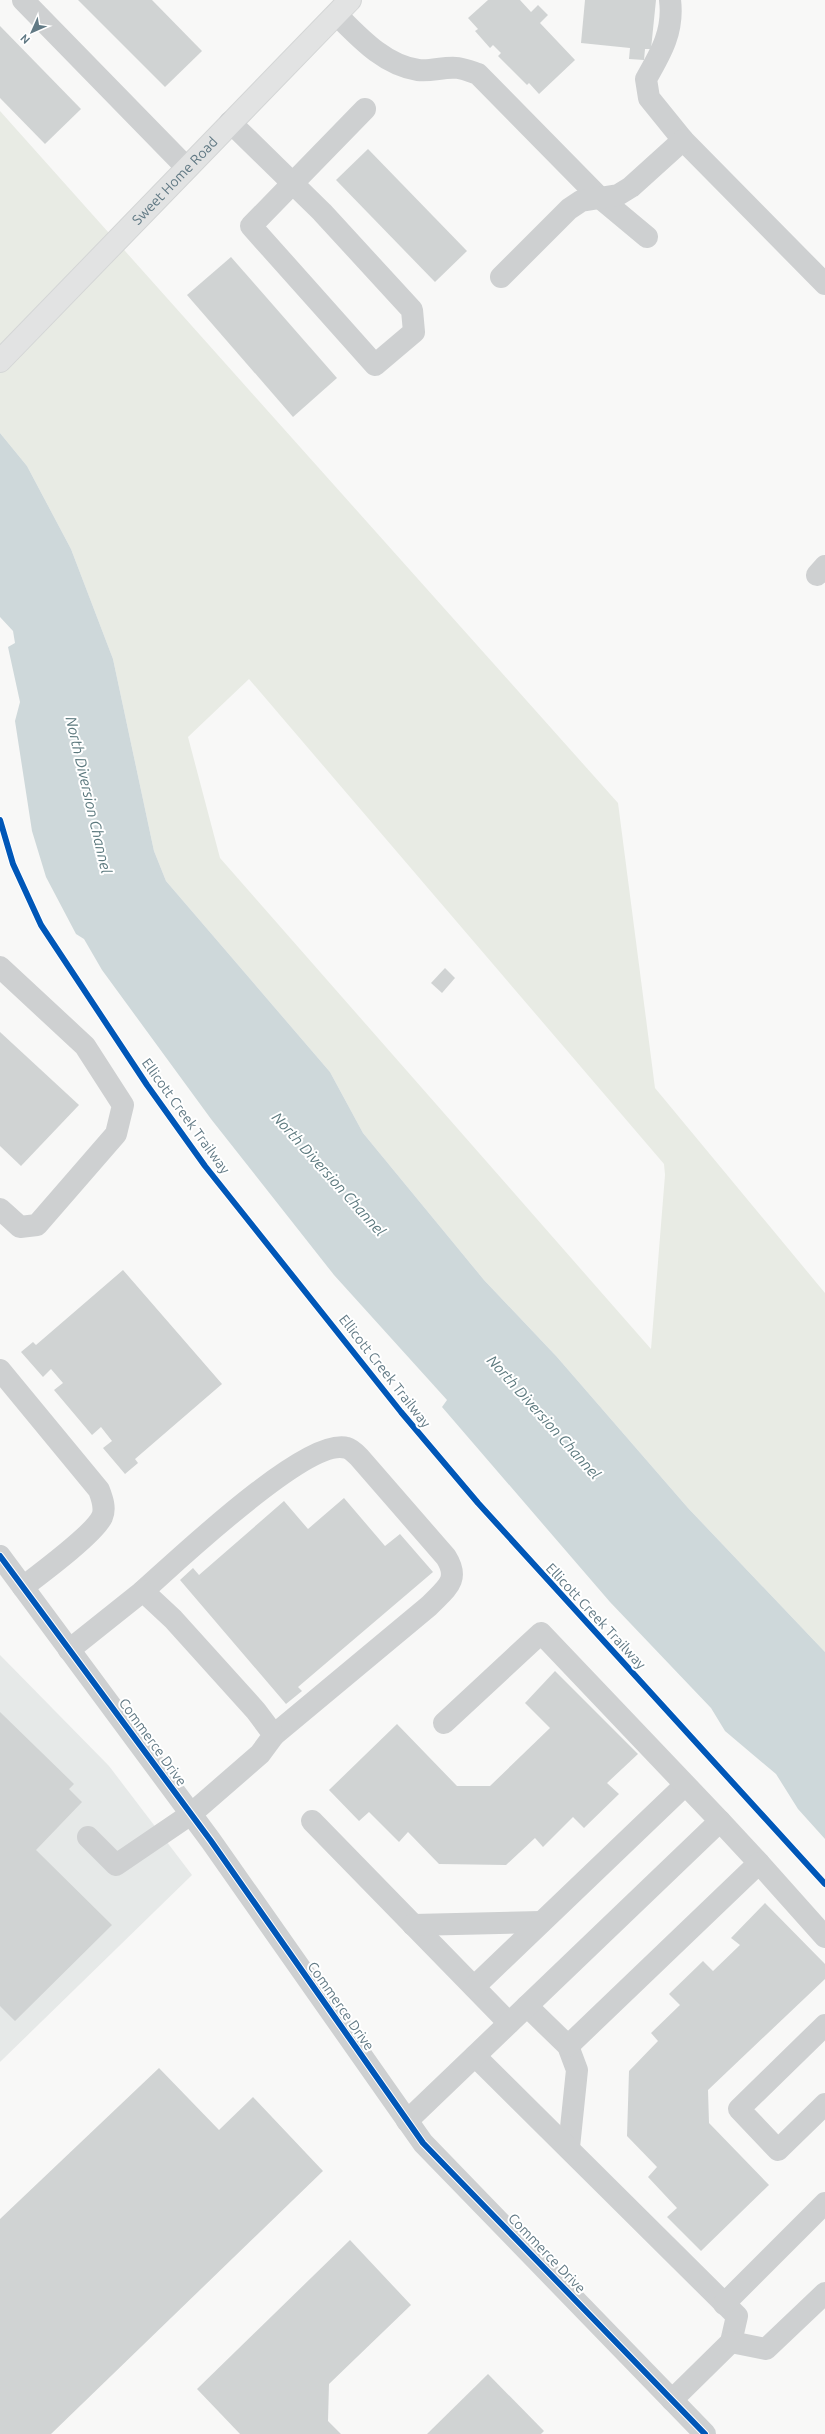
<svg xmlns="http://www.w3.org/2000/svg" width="825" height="2434" viewBox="0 0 825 2434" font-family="Ubuntu,sans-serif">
	<rect width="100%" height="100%" fill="#f8f8f7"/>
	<path fill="#e6e9e8" d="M0 1655 109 1766 192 1875 0 2062Z"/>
	<path fill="#e8ebe4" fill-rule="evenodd" d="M0 111 618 803 655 1088 825 1293V1652L688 1508 557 1357 484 1280 363 1133 330 1072 166 881 154 851 113 659 71 549 27 466 0 433ZM249 679 664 1164 665 1175 651 1349 220 858 188 737Z"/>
	<path fill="#ced8da" d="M0 433 27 466 71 549 113 659 154 851 166 881 330 1072 363 1133 484 1280 557 1357 688 1508 825 1652V1839L798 1809 776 1774 725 1731 711 1708 610 1602 442 1407 447 1400 334 1275 211 1119 102 970 84 939 76 934 46 877 32 831 15 721 20 702 8 647 15 643 13 631 0 617Z"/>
	<g fill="#d0d3d3">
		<path d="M78 0H152L202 51 165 87Z"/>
		<path d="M488 0H520L531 12 538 5 548 15 540 23 575 60 539 94 529 83 527 85 498 56 501 53 493 45 490 48 475 31 478 29 468 18Z"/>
		<path d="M585 0H656L651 49H645L644 60 629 59 630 48 581 43Z"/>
		<path d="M0 26 81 109 45 144 0 98Z"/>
		<path d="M368 149 467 251 435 282 336 180Z"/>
		<path d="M231 257 337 378 293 417 187 295Z"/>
		<path d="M445 968 455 978 442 993 431 983Z"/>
		<path d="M0 1032 79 1105 21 1166 0 1146Z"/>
		<path d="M123 1270 222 1384 135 1459 138 1463 125 1474 103 1448 112 1441 101 1427 92 1435 54 1390 63 1383 51 1369 43 1377 21 1352 33 1342 36 1345Z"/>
		<path d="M344 1498 385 1546 400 1534 433 1572 298 1687 302 1691 286 1704 180 1580 193 1568 199 1575 284 1501 308 1529Z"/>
		<path d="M555 1671 638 1754 607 1783 619 1794 584 1828 573 1817 543 1847 535 1838 506 1865 439 1864 408 1832 399 1842 369 1812 359 1821 329 1790 397 1724 457 1786H490L550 1728 525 1703Z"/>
		<path d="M0 1712 74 1784 69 1789 82 1802 36 1850 112 1925 15 2021 0 2006Z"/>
		<path d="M765 1903 825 1964V1979L708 2090 709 2123 769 2185 701 2251 667 2217 677 2208 648 2177 657 2167 627 2136 629 2071 658 2041 651 2033 680 2005 669 1994 703 1961 713 1971 740 1945 731 1938Z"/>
		<path d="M159 2068 219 2130 253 2097 323 2171 51 2434H0V2219Z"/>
		<path d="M350 2240 411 2305 329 2384 328 2421 341 2434H240L197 2389Z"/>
		<path d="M488 2374 544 2431 541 2434H427Z"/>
	</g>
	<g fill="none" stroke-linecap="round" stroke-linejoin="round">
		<g stroke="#d4d6d6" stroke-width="24">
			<g id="major">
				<path id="s1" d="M0 361 350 0"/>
			</g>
		</g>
		<g stroke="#ced0d1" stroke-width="22">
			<path d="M23 0 186 167"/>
			<path d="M670 0C674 31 661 53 646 79L649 98 683 140 825 284"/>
			<path d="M336 14C359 37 384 65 418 70 431 72 445 66 458 68 465 69 472 72 478 74L599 197 647 237"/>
			<path d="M230 122 322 212 412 310 414 332 375 365 251 226 365 109"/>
			<path d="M501 277 569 209 581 201 618 195 631 187 683 140"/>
			<path d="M817 575 825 566"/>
			<path d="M0 967 85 1046 123 1105 116 1134 37 1225 20 1227 0 1209"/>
			<path d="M0 1370 99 1490C102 1498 106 1508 102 1517 94 1534 40 1574 23 1587"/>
			<path d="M0 1556 211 1841 423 2143 705 2434"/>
			<path d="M143 1591C175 1563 307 1436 347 1448 351 1449 356 1454 359 1457L446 1557C461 1581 445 1589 429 1606L274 1735"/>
			<path d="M69 1650 143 1591 173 1619 256 1711 274 1735 260 1754 191 1814 116 1865 88 1837"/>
			<path d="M312 1821 509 2023"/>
			<path d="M720 1821 759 1863"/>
			<path d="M413 1925 541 1922"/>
			<path d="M474 1987 685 1785"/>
			<path d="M527 2006 568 2046 577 2070 569 2147"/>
			<path d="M825 2025 739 2109 778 2150 825 2104"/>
			<path d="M568 2046 759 1863 825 1937"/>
			<path d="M475 2056 737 2316 731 2342 672 2400"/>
			<path d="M407 2121 720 1821 541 1633 444 1723"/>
			<path d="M724 2304 825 2203"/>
			<path d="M731 2342 766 2349 825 2293"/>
		</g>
		<use href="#major" stroke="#e2e3e3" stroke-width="22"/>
		<g stroke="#fff" stroke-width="8">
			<g id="cycleway">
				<path d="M0 820 13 864 41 925 147 1085 205 1166 401 1412 478 1503 825 1884"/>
				<path d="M0 1556 211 1841 423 2143 705 2434"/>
			</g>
		</g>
		<use href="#cycleway" stroke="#0057b8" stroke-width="6"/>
	</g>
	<g text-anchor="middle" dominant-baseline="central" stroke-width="4" stroke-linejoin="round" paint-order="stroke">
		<g font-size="14" fill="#617984" stroke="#fff">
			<text stroke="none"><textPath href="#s1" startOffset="251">Sweet Home Road</textPath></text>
			<text transform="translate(186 1116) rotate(54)">Ellicott Creek Trailway</text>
			<text transform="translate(385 1371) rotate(52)">Ellicott Creek Trailway</text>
			<text transform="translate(596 1616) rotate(47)">Ellicott Creek Trailway</text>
			<text transform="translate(153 1742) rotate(54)">Commerce Drive</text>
			<text transform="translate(341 2006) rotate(55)">Commerce Drive</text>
			<text transform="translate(547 2253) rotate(46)">Commerce Drive</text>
		</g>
		<g font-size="15" font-style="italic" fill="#5c797e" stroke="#fff">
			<text transform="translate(89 795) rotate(77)">North Diversion Channel</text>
			<text transform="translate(329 1174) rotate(48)">North Diversion Channel</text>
			<text transform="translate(544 1417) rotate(48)">North Diversion Channel</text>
		</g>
	</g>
	<g transform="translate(32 32) rotate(225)" stroke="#ffffff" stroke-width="3" paint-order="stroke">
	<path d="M0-3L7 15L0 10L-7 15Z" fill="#617984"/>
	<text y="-6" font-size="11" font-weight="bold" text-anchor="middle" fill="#617984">N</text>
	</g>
</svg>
